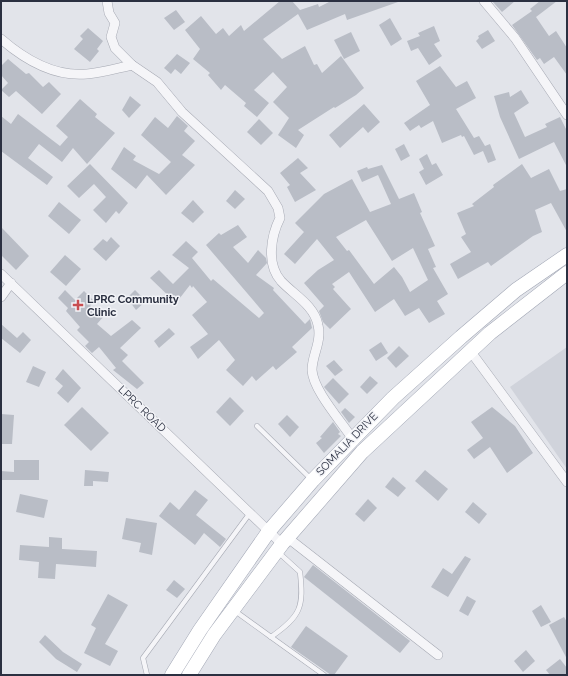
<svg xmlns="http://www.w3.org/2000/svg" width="568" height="676" viewBox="0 0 568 676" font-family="Raleway,sans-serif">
	<rect width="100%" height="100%" fill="#e2e4ea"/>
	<path fill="#d0d3db" d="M567 347V469L510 387Z"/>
	<g fill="#b9bdc6" fill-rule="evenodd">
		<path d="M280 1H292L300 10 318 4 319 7 331 1H398V2L347 20 345 14 307 30 298 14 263 39 282 59 305 46 314 65 317 64 322 73 341 56 364 88 356 95 335 108 334 107 298 130 304 135 296 148 278 135 289 118 273 102 287 87 273 72 254 90 269 103 257 117 244 106 246 103 225 85 221 90 208 75 210 73 193 59 200 49 185 30 201 16 216 34 223 28 229 36 241 25 244 31Z"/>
		<path d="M492 1H515L502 12Z"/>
		<path d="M540 1H557L536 17 549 36 556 31 567 48V75L554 57 544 64 540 58 537 60 512 25 532 11 530 9Z"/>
		<path d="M176 10 185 22 174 30 164 18Z"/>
		<path d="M390 18 402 39 391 46 379 25Z"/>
		<path d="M434 26 440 41 434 44 442 56 429 65 418 48 411 51 407 41 420 36 418 33Z"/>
		<path d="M88 28 103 41 97 49 99 51 90 62 74 49 83 39 80 36Z"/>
		<path d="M488 30 495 41 482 49 476 41 479 38 478 36Z"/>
		<path d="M351 32 360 51 344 59 334 40Z"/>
		<path d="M177 54 190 63 181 74 175 69 171 74 164 68Z"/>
		<path d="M8 59 26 74 29 73 43 87 49 82 61 94 42 114 16 91 9 97 1 90 8 83 1 75V66Z"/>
		<path d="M440 66 456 87 467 81 476 98 456 109 474 138 479 136 485 146 490 144 496 160 488 163 483 151 474 155 464 136 462 137 461 135 442 143 433 121 421 128 419 125 410 131 404 123 430 105 416 81Z"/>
		<path d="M521 90 529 103 514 113 525 137 547 127 545 124 560 117 567 131V167L554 142 519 159 500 117 494 96 509 92 510 97Z"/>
		<path d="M130 96 141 105 129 118 122 110Z"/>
		<path d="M80 99 97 114 95 117 115 133 87 164 73 148 62 162 39 144 28 158 53 177 47 185 1 151V116L11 124 18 114 60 146 68 137 56 126Z"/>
		<path d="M364 104 380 122 368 133 363 127 340 148 329 135Z"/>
		<path d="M177 116 188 126 184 131 195 141 182 155 195 165 166 195 147 175 136 189 111 169 124 147 136 156 133 160 159 174 171 162 141 135 155 117 168 128Z"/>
		<path d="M259 119 273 133 261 145 247 132Z"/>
		<path d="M404 144 410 156 401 161 395 149Z"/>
		<path d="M427 154 432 165 436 163 443 175 426 185 419 172 424 169 419 159Z"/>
		<path d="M298 158 308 168 300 173 316 190 295 202 287 187 290 185 280 173Z"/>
		<path d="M90 164 128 203 119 214 116 211 106 223 93 210 106 197 94 184 79 198 67 186Z"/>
		<path d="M522 164 531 178 549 169 560 191 567 189V232L551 203 535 210 542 232 533 236 491 266 488 262 458 279 450 264 471 252 461 237 466 234 457 213 474 206 472 204 494 187 493 185Z"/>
		<path d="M382 165 399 199 414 193 422 212 420 213 435 246 428 249 436 267 433 268 448 294 437 301 445 314 429 323 419 308 405 316 394 299 375 312 349 272 332 284 335 287 333 289 351 309 330 329 323 322 319 311 324 306 304 283 318 270 334 260 317 239 295 264 284 254 304 232 295 223 324 194 352 179 370 212 391 204 378 175 362 182 357 171 367 167 368 169ZM366 220 392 261 413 248 428 280 410 292 402 277 394 267 374 284 349 250 347 251 336 237Z"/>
		<path d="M235 190 245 199 235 209 226 201Z"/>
		<path d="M193 200 204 212 193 223 181 213Z"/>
		<path d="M59 202 81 220 69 234 48 216Z"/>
		<path d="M238 225 247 237 233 247 248 263 258 250 266 258 267 263 256 275 274 288 273 290 305 324 310 319 312 328 292 347 297 352 276 370 273 366 256 381 252 376 243 386 226 370 235 360 219 340 198 359 190 347 208 334 192 315 207 302 193 286 192 288 190 285 176 303 150 278 159 270 173 284 189 268 172 255 186 241 198 252 192 258 211 281 213 279 259 318 264 313 206 245 219 233 221 235Z"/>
		<path d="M1 227 29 256 16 270 1 255Z"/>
		<path d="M111 237 120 246 106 261 93 249 103 239 107 242Z"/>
		<path d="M65 255 81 269 66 286 50 272Z"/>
		<path d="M65 290 75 300 84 291 94 301 90 306 103 317 97 324 111 336 132 320 141 328 120 348 128 355 122 361 144 383 137 389 113 370 116 368 99 347 92 353 85 346 89 342 77 330 80 327 66 311 68 308 58 298Z"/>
		<path d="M135 290 146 301 136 310 127 298Z"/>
		<path d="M1 324 17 338 23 332 31 340 20 353 1 338Z"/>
		<path d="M169 328 175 334 159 348 154 341Z"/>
		<path d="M381 342 388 353 376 361 369 350Z"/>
		<path d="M399 346 409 356 396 368 387 358Z"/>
		<path d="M334 360 343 370 335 376 326 366Z"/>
		<path d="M33 366 46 372 39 387 26 382Z"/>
		<path d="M63 369 81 388 68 403 57 393 63 386 55 379Z"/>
		<path d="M370 376 378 383 367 394 360 387Z"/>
		<path d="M333 378 349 394 339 404 324 387Z"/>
		<path d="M230 397 244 411 230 426 216 412Z"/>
		<path d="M82 407 109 433 91 451 64 425Z"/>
		<path d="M492 407 515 426 533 453 507 473 490 447 474 459 467 450 483 438 471 422Z"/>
		<path d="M345 408 355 417 349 423 341 412Z"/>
		<path d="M1 414 14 415 12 444H1Z"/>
		<path d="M287 415 299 427 290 437 278 424Z"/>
		<path d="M333 422 340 432 338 434 341 436 324 453 316 443 322 438 320 437Z"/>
		<path d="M14 460H39V480H1V471L14 472Z"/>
		<path d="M85 470 109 472 108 482 93 481V486H84Z"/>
		<path d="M425 470 448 489 438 501 415 481Z"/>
		<path d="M393 477 406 488 398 497 385 487Z"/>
		<path d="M195 490 208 500 196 515 226 539 220 547 204 533 195 545 159 516 170 502 179 510Z"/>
		<path d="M20 494 48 500 44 518 16 512Z"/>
		<path d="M368 499 377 508 364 522 355 514Z"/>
		<path d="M473 502 487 514 479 524 465 512Z"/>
		<path d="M126 518 157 523 152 555 139 552 141 543 122 539Z"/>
		<path d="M49 537 62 538V549L97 551 96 567 56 564 55 579 38 578 39 562 19 560 20 545 49 547Z"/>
		<path d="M465 556 471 559 448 597 431 587 443 568 452 574Z"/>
		<path d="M313 565 410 641 400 653 304 577Z"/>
		<path d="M174 580 185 589 177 598 166 590Z"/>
		<path d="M108 594 128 605 105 644 118 651 110 666 84 653 96 628 91 625Z"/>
		<path d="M467 596 476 601 468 616 459 611Z"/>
		<path d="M541 605 551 622 541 627 532 611Z"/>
		<path d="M564 617 567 622V659L549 625Z"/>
		<path d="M306 626 348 656 334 675H331L291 647Z"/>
		<path d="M45 635 63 652 82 664 77 672 56 659 39 642Z"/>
		<path d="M526 650 535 661 523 672 514 661Z"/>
		<path d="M560 659 567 668V675H550L546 670Z"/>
	</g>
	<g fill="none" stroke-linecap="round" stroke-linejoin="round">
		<g stroke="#a7aab4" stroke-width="5.5">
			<g id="lane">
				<path d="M257 426 311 479"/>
				<path d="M235 611 271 637C301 616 304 607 300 572L278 552"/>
				<path d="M271 637 324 675"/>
				<path d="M147 675 143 658 250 513"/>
			</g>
		</g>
		<g stroke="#a7aab4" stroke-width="10">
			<g id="street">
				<path d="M107 1 109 13 115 23 111 37 115 48 132 65 157 82 182 112 268 191 278 208 280 218C271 236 266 264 281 281 294 295 314 305 318 325 322 342 312 355 312 370 313 390 341 421 352 438"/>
				<path d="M484 1 515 38 567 115"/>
				<path d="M1 39C24 59 55 77 87 74 102 73 118 68 132 65"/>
				<path d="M1 274 282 544"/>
				<path d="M1 297 11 283"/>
				<path d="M471 352 567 482"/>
				<path d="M288 538 438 655"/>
			</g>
		</g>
		<g stroke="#a2a7b5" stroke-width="15">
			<g id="primary">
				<path d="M172 675 200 630 269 531 313 480 393 398 461 337 516 290 567 255"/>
				<path d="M189 675 214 635 282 544 362 452 490 333 567 273"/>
			</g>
		</g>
		<use href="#lane" stroke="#f5f5f8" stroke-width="4.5"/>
		<use href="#street" stroke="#f5f5f8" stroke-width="9"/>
		<use href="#primary" stroke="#fff" stroke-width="14"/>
	</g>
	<path fill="#c84e51" stroke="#f2f3f7" stroke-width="1.5" d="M76 299h4v4h4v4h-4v4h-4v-4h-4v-4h4z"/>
	<g text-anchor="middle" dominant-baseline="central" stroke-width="3" stroke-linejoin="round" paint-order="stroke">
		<g font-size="11" font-weight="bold" fill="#2b3041" stroke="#f2f3f7" text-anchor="start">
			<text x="87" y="299">LPRC Community<tspan x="87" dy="13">Clinic</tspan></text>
		</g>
		<g font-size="11" fill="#2b3041" stroke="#f2f3f7">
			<text transform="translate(142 409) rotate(44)">LPRC ROAD</text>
			<text transform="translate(347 444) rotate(-46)">SOMALIA DRIVE</text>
		</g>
	</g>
	<rect width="568" height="676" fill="none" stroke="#2b3041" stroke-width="4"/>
</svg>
